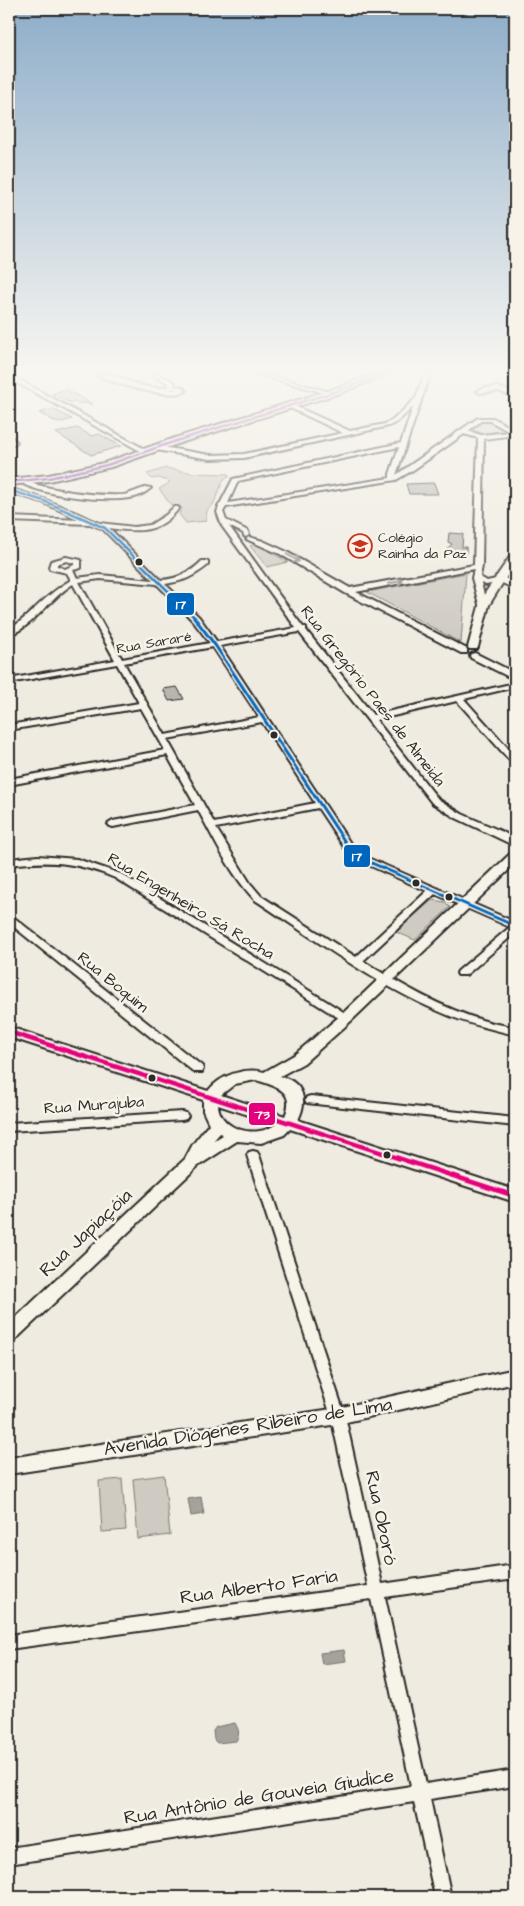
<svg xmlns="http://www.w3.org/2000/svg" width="524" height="1906" viewBox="0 0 524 1906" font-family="'Architects Daughter',sans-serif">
	<rect width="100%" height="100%" fill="#efebe0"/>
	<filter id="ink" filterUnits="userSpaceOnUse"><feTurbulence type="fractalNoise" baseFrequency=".02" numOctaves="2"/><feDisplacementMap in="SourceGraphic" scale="10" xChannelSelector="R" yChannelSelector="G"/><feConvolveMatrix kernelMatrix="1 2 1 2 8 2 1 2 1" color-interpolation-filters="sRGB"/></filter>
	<g filter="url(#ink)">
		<g fill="#cfcbc2" stroke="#7d7b76">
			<path d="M479 420H486L504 430 482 434 471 428Z"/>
			<path d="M166 468 193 473 228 474 229 477 224 479 213 505 207 510 206 521 186 523 179 514 182 508 171 505 159 489 169 483V481L158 478 152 479 147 474Z"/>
			<path d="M256 544 288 562 267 567 250 546Z"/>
			<path d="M466 573 461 643 367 592Z"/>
			<path d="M432 900 445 902 450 907 415 940 396 932Z"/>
			<path d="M164 1475 170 1535 138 1539 133 1479Z"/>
			<path d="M122 1479 126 1530 102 1532 99 1481Z"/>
		</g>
		<g fill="#a4a29a" stroke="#74726e">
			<path d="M201 1497 204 1514 191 1516 188 1499Z"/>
			<path d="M344 1650 346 1661 322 1664 320 1653Z"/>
			<path d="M235 1723C239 1730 240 1734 236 1741L217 1743 214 1740 213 1731 216 1727Z"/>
		</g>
		<g fill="#b8b5ae" stroke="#2b2b2b">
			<path d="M65 389 92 404 69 402 52 394Z"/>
			<path d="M53 409 72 419 58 423 39 413Z"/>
			<path d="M77 428 92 436 99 434 121 446 91 455 56 433Z"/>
			<path d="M434 483 438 494H409L406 484Z"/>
			<path d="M449 533 463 534 462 547H466V556L456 557 447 549 452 544 448 542Z"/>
			<path d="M177 687 184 699 169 701 163 689Z"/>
		</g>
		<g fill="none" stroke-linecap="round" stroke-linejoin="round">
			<g stroke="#2b2b2b" stroke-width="4">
				<g id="street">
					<path d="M96 374C121 371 144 395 169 386V384L151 374H158L174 382 175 386 182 387 186 391C170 400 112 384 96 374ZM173 389 178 390H179H169Z"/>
					<path d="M257 374H265L333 393 328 394Z"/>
					<path d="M424 374H430L396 475 478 418H493L515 430V435L484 439 482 566 480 577 487 581 496 579V576H502L515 584V589L500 582 486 585 481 583 487 606 486 608H480L472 578 474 569 356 592 467 649V653H461L345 593 280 554 246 539 249 537 263 541 285 551 350 588 474 565 478 438 464 434 413 470 396 480 226 507 223 512 226 520 248 531 249 535 246 537 244 536 243 533 229 526 273 587 303 627H306V630L373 715 515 683V687L464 699 515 756V764L512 763 457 701 376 720 438 799 462 814 503 832 515 839V846L456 818 432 803 299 632 220 646 352 846 361 855 515 922V933L466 975H458L457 973 458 971 510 927 435 894 363 961C401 985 441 1008 485 1021 495 1024 505 1025 515 1028V1035C491 1029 468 1024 445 1014 377 986 316 940 255 900 230 874 215 841 198 810L113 827 110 826 108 824 113 821 195 805 167 755 9 785V779L165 750 141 708 9 730V725L139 703 117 664 9 683V679L115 660 73 584C51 597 31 629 9 635V630C31 615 47 593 71 580L67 573 50 569 49 567 51 561 66 557 81 560V568L73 570 77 578 100 575 153 580 103 529 90 524 9 521V517L80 520 42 502 9 492V488L46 500 100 523 134 527 150 525 166 515 174 507H178L179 508C159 534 139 532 109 528L161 580C178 579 190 573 202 561H208V565C193 577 184 581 165 584L199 617 217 642 296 628 222 526 217 512 219 507 218 506 220 504 233 479 401 443 413 407 397 422 389 426 244 458 210 459 156 450 153 448 156 446 210 455 244 454 343 433 288 407 287 406 290 404 350 431 385 424 393 420 416 398ZM481 421H490L510 432 481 435 468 431ZM399 447 390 474V478L228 503 238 481ZM66 561 74 563V565L65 569 57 566V564ZM100 579 157 584 193 621 210 643 122 659 79 582ZM213 647 259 717 165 735 124 663ZM262 722 315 803 214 823 167 739ZM318 808 346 850 355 859 427 891 356 957 261 896 250 883 216 828Z"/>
					<path d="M14 377 148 451 149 452 144 453 12 380 11 379Z"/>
					<path d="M498 387 515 393V397L498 391 480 393 477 391 485 388Z"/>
					<path d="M9 435 17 442 9 448V443L10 442Z"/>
					<path d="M27 482C57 491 91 496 123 495 132 494 146 485 151 488 145 493 138 497 130 498 103 502 50 496 25 485L24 484Z"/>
					<path d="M38 856 77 859 121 874 350 1016 351 1018 350 1020H342L115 878C77 862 49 860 9 865V859Z"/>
					<path d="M9 915 12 916 202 1066 203 1069 202 1072H194L9 923Z"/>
					<path d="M311 1096 515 1118V1126L307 1103 305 1100 307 1097Z"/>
					<path d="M182 1112 186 1113 188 1116 186 1119 182 1120 9 1131V1123Z"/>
					<path d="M253 1151 257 1152 259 1155 345 1416 382 1584 515 1565V1579L385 1597 426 1784 515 1770V1786L430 1799 451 1897H435L414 1802 9 1864V1848L411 1786 371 1599 9 1649V1635L368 1586 331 1416 247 1155 249 1152Z"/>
				</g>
			</g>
			<g stroke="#2b2b2b" stroke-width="4">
				<g id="secondary">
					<path d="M515 553V563L489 605 478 647 477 649H469L468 647 481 599 512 554Z"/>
					<path d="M475 653 515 673V680L471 658 470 656 471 654Z"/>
					<path d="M515 853V864L351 1021 304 1063 280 1076C304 1083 308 1100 298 1120L515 1190V1202L290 1129 284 1135 261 1143 237 1141 198 1166 15 1340 9 1342V1324L185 1159 193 1144 209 1124 203 1111V1100L9 1037V1027L208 1091C220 1075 245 1067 264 1072L294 1055 341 1015 510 854ZM256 1080C276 1086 296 1091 285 1116L221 1095 235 1084ZM218 1105 276 1124C258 1139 220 1131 218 1105ZM220 1133 223 1135 213 1141Z"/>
					<path d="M515 1369V1383L338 1424 9 1474V1458L338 1408Z"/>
				</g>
			</g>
			<g stroke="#2b2b2b" stroke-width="4">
				<path id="primary" d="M375 374H388L340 393 183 442 111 467 49 481 9 485V479L49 475 104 463 175 438 334 389Z"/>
			</g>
			<use href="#street" fill="#f7f3e8" fill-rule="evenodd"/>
			<use href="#secondary" fill="#f7f3e8" fill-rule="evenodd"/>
			<use href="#primary" fill="#f7f3e8" fill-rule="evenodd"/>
			<g stroke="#f7f3e8" stroke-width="5">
				<path id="bus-1-far1" d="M9 490 44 501 105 528 195 618"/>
			</g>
			<g stroke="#f7f3e8" stroke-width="6">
				<path id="bus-1" d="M194 617 215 645 349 848 358 857 515 926"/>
			</g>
			<g stroke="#f7f3e8" stroke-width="5">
				<path id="bus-2" d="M9 482 49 478 107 465 179 440 337 391 383 374"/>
			</g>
			<g stroke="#f7f3e8" stroke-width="8">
				<path id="bus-3" d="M9 1032 515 1196"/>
			</g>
			<use href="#bus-1-far1" stroke="#0065bd" stroke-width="2.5"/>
			<use href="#bus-1" stroke="#0065bd" stroke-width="3"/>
			<use href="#bus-2" stroke="#8e44ad" stroke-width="2.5"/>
			<use href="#bus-3" stroke="#e5007d" stroke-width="4.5"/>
		</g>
		<defs><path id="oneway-shaft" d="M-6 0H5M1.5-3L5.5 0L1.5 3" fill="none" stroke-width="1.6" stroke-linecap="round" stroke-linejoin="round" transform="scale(1.25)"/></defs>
		<g stroke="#918f8a">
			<use href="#oneway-shaft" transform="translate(293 558) rotate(31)"/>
			<use href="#oneway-shaft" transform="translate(396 582) rotate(-11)"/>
		</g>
	</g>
	<linearGradient id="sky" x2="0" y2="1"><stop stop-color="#8dadc9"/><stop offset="0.58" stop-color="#f8f6f1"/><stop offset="1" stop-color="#f8f6f1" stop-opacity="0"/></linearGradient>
	<rect width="524" height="640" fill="url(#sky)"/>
	<defs>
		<g id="school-ring" transform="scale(1.25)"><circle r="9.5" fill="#f7f3e8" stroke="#c8321e" stroke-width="1.5"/><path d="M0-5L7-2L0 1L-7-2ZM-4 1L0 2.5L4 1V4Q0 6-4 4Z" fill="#c8321e"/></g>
	</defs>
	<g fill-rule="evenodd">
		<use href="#school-ring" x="360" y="546"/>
	</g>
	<g fill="#2b2b2b" stroke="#f7f3e8" stroke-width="2">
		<circle cx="139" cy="562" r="4.5"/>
		<circle cx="274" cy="735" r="4.5"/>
		<circle cx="416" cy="883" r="4.5"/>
		<circle cx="449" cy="897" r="4.5"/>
		<circle cx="152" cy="1078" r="4.5"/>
		<circle cx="387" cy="1155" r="4.5"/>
	</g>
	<g text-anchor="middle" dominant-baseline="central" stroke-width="5" stroke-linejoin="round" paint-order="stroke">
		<g font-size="14" fill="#2b2b2b" stroke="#f7f3e8" text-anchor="start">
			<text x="378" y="538">Colégio<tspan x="378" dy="16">Rainha da Paz</tspan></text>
		</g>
		<g font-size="14" fill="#2b2b2b" stroke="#f7f3e8">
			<text transform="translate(154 643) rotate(-10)">Rua Sararé</text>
		</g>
		<g font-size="16" fill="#2b2b2b" stroke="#f7f3e8">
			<text transform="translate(373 696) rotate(52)">Rua Gregório Paes de Almeida</text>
			<text transform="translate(191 906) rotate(31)">Rua Engenheiro Sá Rocha</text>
			<text transform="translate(113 982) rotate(39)">Rua Boquim</text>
			<text transform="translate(94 1105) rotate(-4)">Rua Murajuba</text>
		</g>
		<g font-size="19" fill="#2b2b2b" stroke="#f7f3e8">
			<text transform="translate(86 1233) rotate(-43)">Rua Japiaçóia</text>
			<text transform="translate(248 1427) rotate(-9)">Avenida Diógenes Ribeiro de Lima</text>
			<text transform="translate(381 1518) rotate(78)">Rua Oboró</text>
			<text transform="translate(259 1587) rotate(-8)">Rua Alberto Faria</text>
			<text transform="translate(259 1797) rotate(-9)">Rua Antônio de Gouveia Giudice</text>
		</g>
	</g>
	<g stroke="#f7f3e8" stroke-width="2">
		<rect x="166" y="592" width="29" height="24" rx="5" fill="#0065bd"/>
		<rect x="343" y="844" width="28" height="24" rx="5" fill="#0065bd"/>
		<rect x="248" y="1102" width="28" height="24" rx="5" fill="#e5007d"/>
	</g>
	<g font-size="14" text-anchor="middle" font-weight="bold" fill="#fff">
		<text x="181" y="609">17</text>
		<text x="357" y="861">17</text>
		<text x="262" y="1119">73</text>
	</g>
	<rect width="524" height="1906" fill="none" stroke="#f7f3e8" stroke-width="30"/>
	<rect x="15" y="15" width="494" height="1876" fill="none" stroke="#2b2b2b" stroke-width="2" filter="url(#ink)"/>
</svg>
